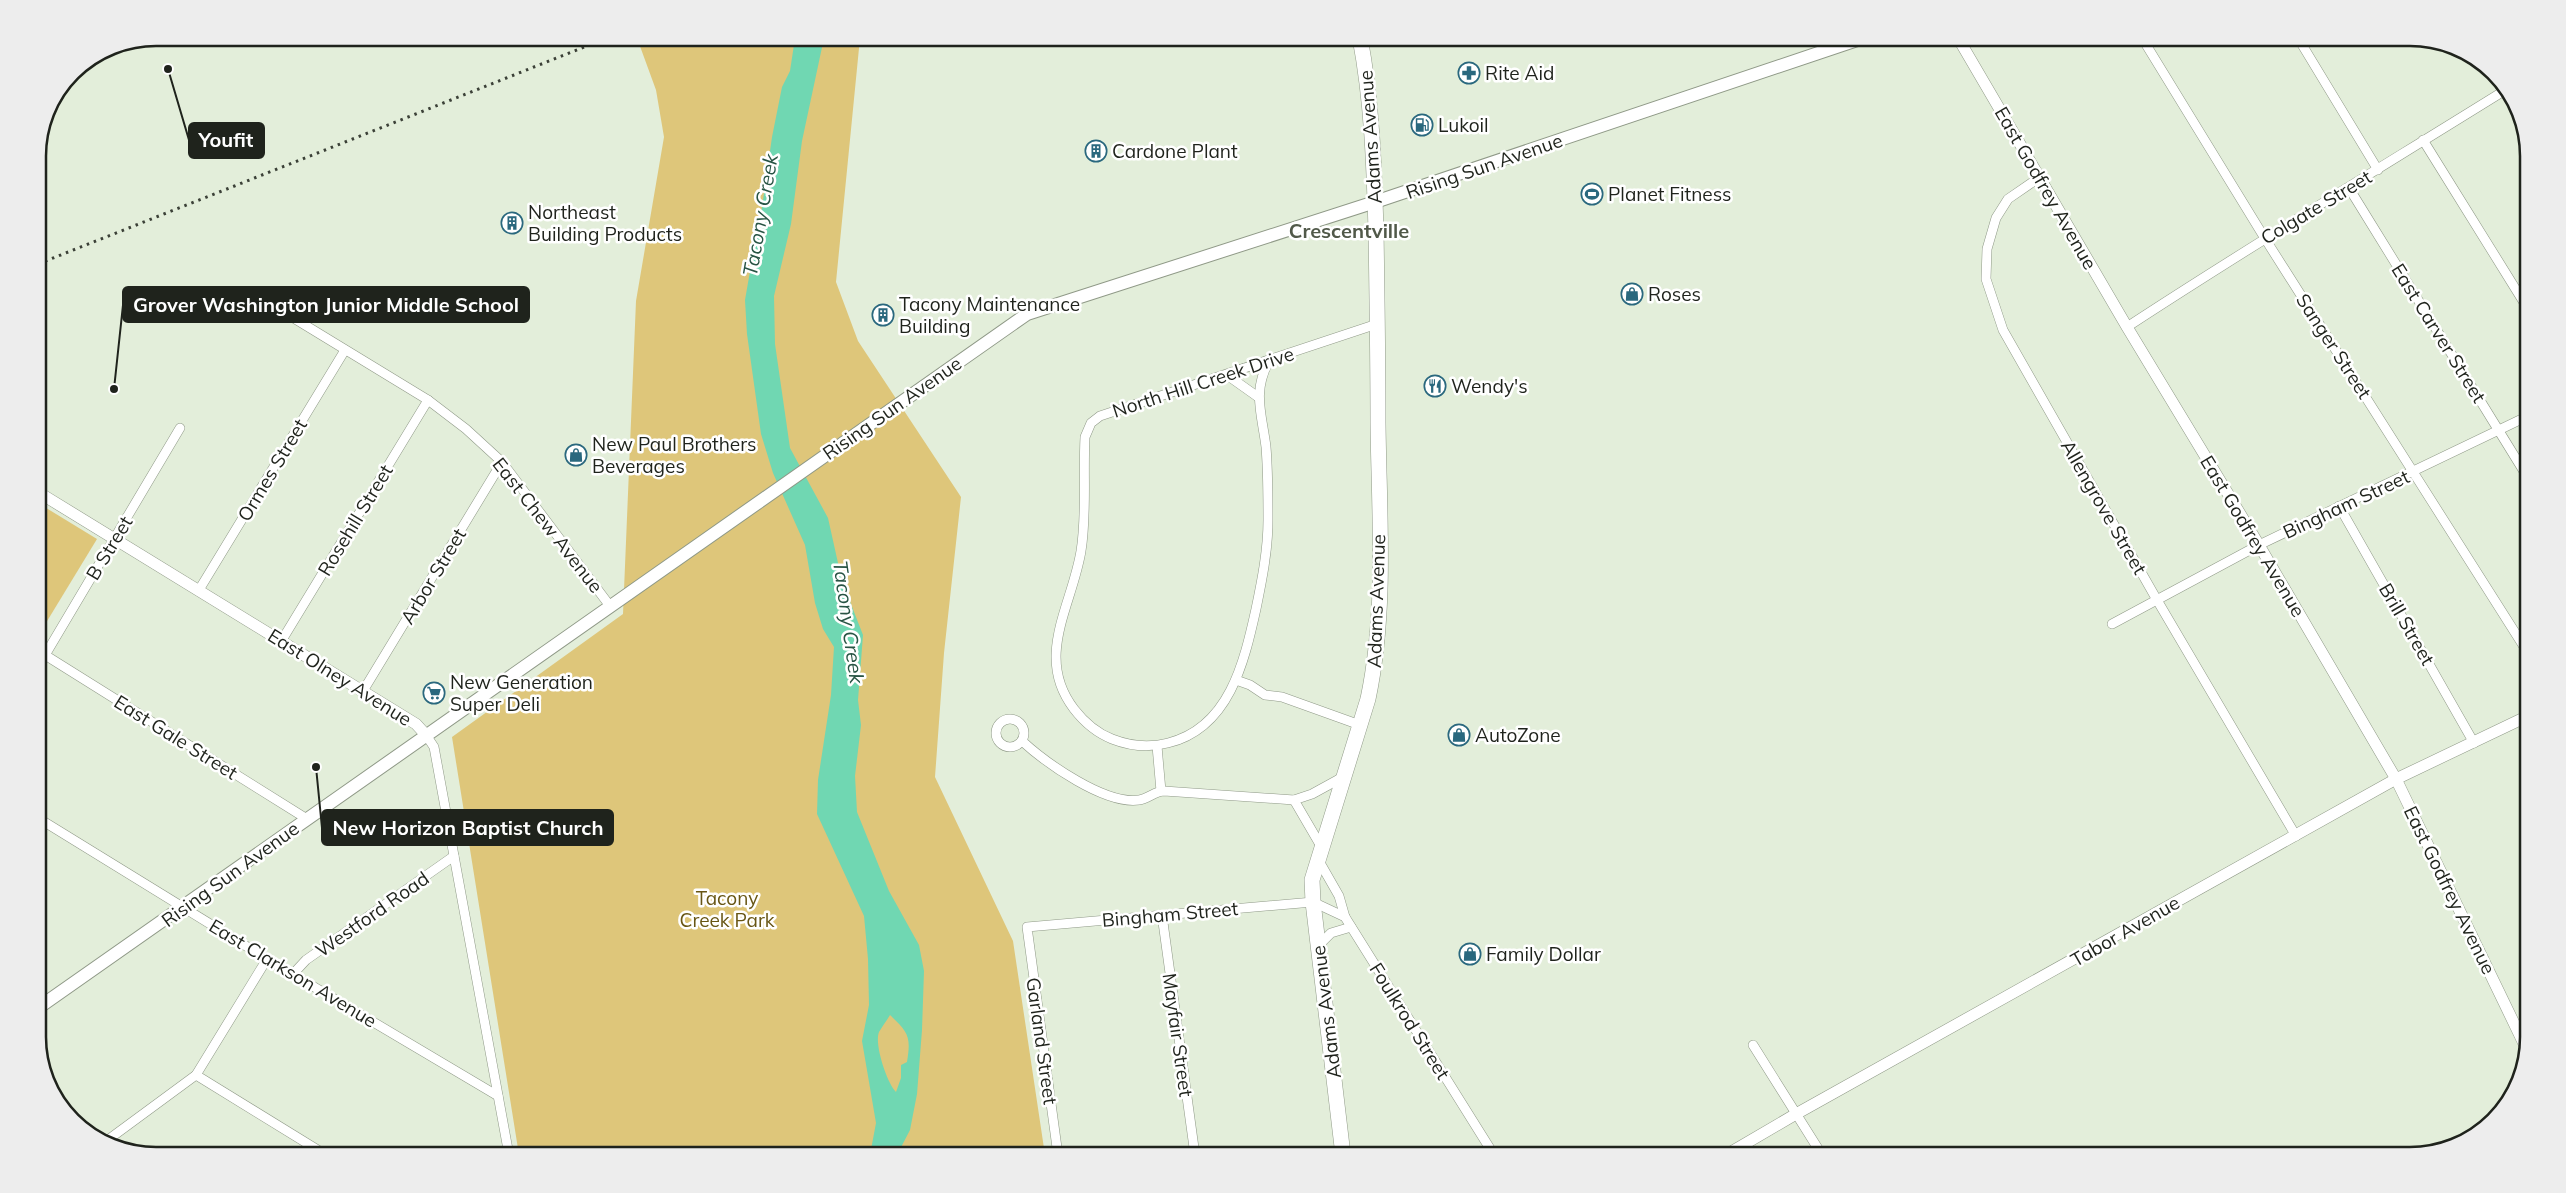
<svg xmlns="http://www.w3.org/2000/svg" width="2566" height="1193" viewBox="0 0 2566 1193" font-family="Mulish,sans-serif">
	<rect width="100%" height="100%" fill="#e3eeda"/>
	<g fill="#dec67a">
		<path d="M637 38H860L836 282 858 341 961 497 944 653 935 777 1013 941 1045 1155H519L452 737 623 614 636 301 664 137 656 90Z"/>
		<path d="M38 503 97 539 38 636Z"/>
	</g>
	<path fill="#70d7b2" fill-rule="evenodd" d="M795 38H824L802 141 791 224 774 296 775 344 790 448 828 518 842 581 863 635 858 700 861 725 855 776 857 812 889 891 919 945 924 971 922 1030 917 1094 910 1130 897 1155H870L876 1123 862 1041 869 1005 868 959 864 916 817 814 818 780 831 695 834 647 823 629 815 603 805 545 773 473 761 434 747 334 745 300 749 277 759 228 772 137 782 87 790 71ZM890 1015C909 1033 911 1037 907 1062L901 1065V1078L896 1092C887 1083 874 1044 879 1032 882 1027 887 1020 890 1015Z"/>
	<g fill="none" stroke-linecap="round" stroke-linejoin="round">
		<g stroke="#8f9987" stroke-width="10">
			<g id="minor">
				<path d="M2142 38 2264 237 2528 653"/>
				<path d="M2298 38 2378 170"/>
				<path d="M2423 140 2528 309"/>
				<path d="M2040 177 2008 199 1996 218 1987 249 1986 279 2003 330 2157 600 2296 836"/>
				<path d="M2349 188 2528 478"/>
				<path d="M259 297 428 400 466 429 502 462 610 606"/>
				<path d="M2127 327C2252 245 2380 168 2507 89"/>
				<path d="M1269 361C1252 392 1262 414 1266 447 1268 471 1268 496 1268 520 1268 550 1262 580 1256 609 1244 663 1229 728 1168 743 1149 748 1130 746 1112 739 1097 733 1084 722 1074 709 1034 657 1072 606 1081 551 1087 514 1083 475 1085 437L1091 423 1100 416 1377 324"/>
				<path d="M1227 375 1258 397"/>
				<path d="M2339 506 2474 743"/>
				<path d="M199 590 345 350"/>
				<path d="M2112 624 2259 545 2528 416"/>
				<path d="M282 640 428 400"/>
				<path d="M45 655 307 819"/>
				<path d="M38 667 180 428"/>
				<path d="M1236 680 1250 685 1265 695 1282 697 1360 725"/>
				<path d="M363 691 502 462"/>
				<circle cx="1010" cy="733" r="14"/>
				<path d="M426 735 434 747 509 1155"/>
				<path d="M1022 741C1046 763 1105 805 1139 800 1148 799 1155 791 1164 791 1208 794 1251 797 1294 800"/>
				<path d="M1157 746 1161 791"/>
				<path d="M38 818 267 959 498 1096"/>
				<path d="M1322 848 1294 800 1312 794 1343 777"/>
				<path d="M1319 861 1339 896 1345 917"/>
				<path d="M1162 915 1195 1155"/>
				<path d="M1318 946 1331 933 1351 927"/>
				<path d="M293 974 306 960 454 856"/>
				<path d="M1753 1045 1822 1155"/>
				<path d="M196 1075 326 1155"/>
				<path d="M105 1142 196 1075 267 959"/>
				<path d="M1058 1155 1027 927 1313 902 1345 917 1494 1155"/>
			</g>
		</g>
		<g stroke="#8f9987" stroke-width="12">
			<g id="tertiary">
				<path d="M1958 38 2127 327 2259 545 2396 779 2526 1048"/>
				<path d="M38 492 416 724 426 735"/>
				<path d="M1726 1155 1796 1114 2396 779 2528 716"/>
			</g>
		</g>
		<g stroke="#8f9987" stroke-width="14">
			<path id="secondary" d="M38 1008 1027 314 1375 202 1863 38"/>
		</g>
		<g stroke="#8f9987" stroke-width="16">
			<path id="trunk" d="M1343 1155 1313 902 1312 880 1368 699C1387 609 1379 514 1378 423 1378 358 1377 294 1376 230 1374 165 1372 101 1360 38"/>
		</g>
		<use href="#minor" stroke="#fff" stroke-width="9"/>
		<use href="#tertiary" stroke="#fff" stroke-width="11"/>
		<use href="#secondary" stroke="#fff" stroke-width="12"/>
		<use href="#trunk" stroke="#fff" stroke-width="15"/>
		<path stroke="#3b4037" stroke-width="3" stroke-dasharray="2.5 5" stroke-linecap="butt" d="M38 264 607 38"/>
	</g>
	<defs>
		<g id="pharmacy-ring" transform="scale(1.125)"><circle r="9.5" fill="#fff" stroke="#2a687e" stroke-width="1.5"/><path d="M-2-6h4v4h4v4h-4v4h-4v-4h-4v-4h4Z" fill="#2a687e"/></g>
		<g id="fuel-ring" transform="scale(1.125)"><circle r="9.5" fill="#fff" stroke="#2a687e" stroke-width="1.5"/><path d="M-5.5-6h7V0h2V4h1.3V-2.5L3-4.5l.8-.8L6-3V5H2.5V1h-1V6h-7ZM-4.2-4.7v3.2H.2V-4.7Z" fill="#2a687e"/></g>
		<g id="building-ring" transform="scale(1.125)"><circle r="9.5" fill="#fff" stroke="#2a687e" stroke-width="1.5"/><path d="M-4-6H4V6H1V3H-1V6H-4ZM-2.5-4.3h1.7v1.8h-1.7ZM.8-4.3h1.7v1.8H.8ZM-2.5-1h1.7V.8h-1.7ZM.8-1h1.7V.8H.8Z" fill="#2a687e"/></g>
		<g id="stadium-ring" transform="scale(1.125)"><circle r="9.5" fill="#fff" stroke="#2a687e" stroke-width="1.5"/><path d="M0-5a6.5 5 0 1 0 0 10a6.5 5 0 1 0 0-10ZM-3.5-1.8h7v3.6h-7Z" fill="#2a687e"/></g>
		<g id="shop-ring" transform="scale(1.125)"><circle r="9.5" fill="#fff" stroke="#2a687e" stroke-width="1.5"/><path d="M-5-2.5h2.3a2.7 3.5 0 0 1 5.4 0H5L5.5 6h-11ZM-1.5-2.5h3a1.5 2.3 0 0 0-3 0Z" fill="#2a687e"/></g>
		<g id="restaurant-ring" transform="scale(1.125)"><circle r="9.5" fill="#fff" stroke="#2a687e" stroke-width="1.5"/><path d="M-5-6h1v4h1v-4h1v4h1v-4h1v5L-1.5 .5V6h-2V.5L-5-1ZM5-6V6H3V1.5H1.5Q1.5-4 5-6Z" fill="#2a687e"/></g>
		<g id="supermarket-ring" transform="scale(1.125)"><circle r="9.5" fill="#fff" stroke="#2a687e" stroke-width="1.5"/><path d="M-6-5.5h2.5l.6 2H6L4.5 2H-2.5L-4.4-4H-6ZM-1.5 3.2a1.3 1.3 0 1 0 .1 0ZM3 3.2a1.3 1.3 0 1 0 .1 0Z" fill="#2a687e"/></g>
	</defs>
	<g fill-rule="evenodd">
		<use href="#pharmacy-ring" x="1469" y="73"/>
		<use href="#fuel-ring" x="1422" y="125"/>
		<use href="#building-ring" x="1096" y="151"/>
		<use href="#stadium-ring" x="1592" y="194"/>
		<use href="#building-ring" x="512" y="223"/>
		<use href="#shop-ring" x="1632" y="294"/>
		<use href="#building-ring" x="883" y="315"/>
		<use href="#restaurant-ring" x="1435" y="386"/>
		<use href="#shop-ring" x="576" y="455"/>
		<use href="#supermarket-ring" x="434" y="693"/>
		<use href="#shop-ring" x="1459" y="735"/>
		<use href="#shop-ring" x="1470" y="954"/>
	</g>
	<g text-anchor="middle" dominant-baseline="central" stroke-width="5" stroke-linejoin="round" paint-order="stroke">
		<g font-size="19" fill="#1f231c" stroke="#fff" text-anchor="start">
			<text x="1485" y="73">Rite Aid</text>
			<text x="1438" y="125">Lukoil</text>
			<text x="1112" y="151">Cardone Plant</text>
			<text x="1608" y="194">Planet Fitness</text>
			<text x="528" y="212">Northeast<tspan x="528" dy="22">Building Products</tspan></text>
			<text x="1648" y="294">Roses</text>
			<text x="899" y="304">Tacony Maintenance<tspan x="899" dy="22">Building</tspan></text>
			<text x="1451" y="386">Wendy's</text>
			<text x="592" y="444">New Paul Brothers<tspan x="592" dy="22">Beverages</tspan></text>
			<text x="450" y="682">New Generation<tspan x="450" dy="22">Super Deli</tspan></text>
			<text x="1475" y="735">AutoZone</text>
			<text x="1486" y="954">Family Dollar</text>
		</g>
		<g font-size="19" fill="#1f231c" stroke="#fff">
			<text transform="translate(1370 137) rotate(-94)">Adams Avenue</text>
			<text transform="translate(1484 166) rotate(-19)">Rising Sun Avenue</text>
			<text transform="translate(2046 188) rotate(60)">East Godfrey Avenue</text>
			<text transform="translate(2316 207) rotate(-31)">Colgate Street</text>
			<text transform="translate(2439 333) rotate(58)">East Carver Street</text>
			<text transform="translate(2334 346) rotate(57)">Sanger Street</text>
			<text transform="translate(1203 382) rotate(-18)">North Hill Creek Drive</text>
			<text transform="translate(892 408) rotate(-35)">Rising Sun Avenue</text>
			<text transform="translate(272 470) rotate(-59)">Ormes Street</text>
			<text transform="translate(2346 504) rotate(-25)">Bingham Street</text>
			<text transform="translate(2104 507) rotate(60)">Allengrove Street</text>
			<text transform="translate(355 520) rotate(-59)">Rosehill Street</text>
			<text transform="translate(548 525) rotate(52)">East Chew Avenue</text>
			<text transform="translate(2253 536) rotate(59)">East Godfrey Avenue</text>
			<text transform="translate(109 548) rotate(-59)">B Street</text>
			<text transform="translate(433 576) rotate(-59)">Arbor Street</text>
			<text transform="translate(1376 601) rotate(-88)">Adams Avenue</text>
			<text transform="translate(2407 624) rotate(60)">Brill Street</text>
			<text transform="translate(340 677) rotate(32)">East Olney Avenue</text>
			<text transform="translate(176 737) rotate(32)">East Gale Street</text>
			<text transform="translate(230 874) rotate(-36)">Rising Sun Avenue</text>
			<text transform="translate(2450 890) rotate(64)">East Godfrey Avenue</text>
			<text transform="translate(372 914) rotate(-35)">Westford Road</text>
			<text transform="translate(1170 914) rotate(-5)">Bingham Street</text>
			<text transform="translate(2125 931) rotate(-30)">Tabor Avenue</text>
			<text transform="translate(293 973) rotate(31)">East Clarkson Avenue</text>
			<text transform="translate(1326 1012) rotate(-97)">Adams Avenue</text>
			<text transform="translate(1410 1021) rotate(58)">Foulkrod Street</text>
			<text transform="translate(1178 1035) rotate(82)">Mayfair Street</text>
			<text transform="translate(1042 1041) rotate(82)">Garland Street</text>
		</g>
		<g font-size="19" fill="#685614" stroke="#fff">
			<text x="727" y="898">Tacony<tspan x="727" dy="22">Creek Park</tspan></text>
		</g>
		<g font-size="20" font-style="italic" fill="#285444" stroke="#fff">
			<text transform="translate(760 215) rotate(-80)">Tacony Creek</text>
			<text transform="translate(849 622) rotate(82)">Tacony Creek</text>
		</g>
		<g font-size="20" font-weight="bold" fill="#515949" stroke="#fff">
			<text x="1349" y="230">Crescentville</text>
		</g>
	</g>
	<path d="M0 0H2566V1193H0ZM156 46H2410A110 110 0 0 1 2520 156V1037A110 110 0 0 1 2410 1147H156A110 110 0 0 1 46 1037V156A110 110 0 0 1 156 46Z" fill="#ededed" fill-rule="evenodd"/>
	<path fill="none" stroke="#1f231c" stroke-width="2.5" d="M156 46H2410A110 110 0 0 1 2520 156V1037A110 110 0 0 1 2410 1147H156A110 110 0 0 1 46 1037V156A110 110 0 0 1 156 46Z"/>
	<path fill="none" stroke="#1f231c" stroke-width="2" d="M168 69L189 140M114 389L123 305M316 767L322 828"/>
	<g fill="#1f231c" stroke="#fff" stroke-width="2">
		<circle cx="168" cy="69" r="5"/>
		<circle cx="114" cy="389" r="5"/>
		<circle cx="316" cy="767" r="5"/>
	</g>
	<g fill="#1f231c" stroke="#1f231c" stroke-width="2">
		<rect x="189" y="123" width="75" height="35" rx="5"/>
		<rect x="123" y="287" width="406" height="35" rx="5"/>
		<rect x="322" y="810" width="291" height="35" rx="5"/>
	</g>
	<g font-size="20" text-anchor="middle" font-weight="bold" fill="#fff">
		<text x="226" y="147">Youfit</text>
		<text x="326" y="312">Grover Washington Junior Middle School</text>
		<text x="468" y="835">New Horizon Baptist Church</text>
	</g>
</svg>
